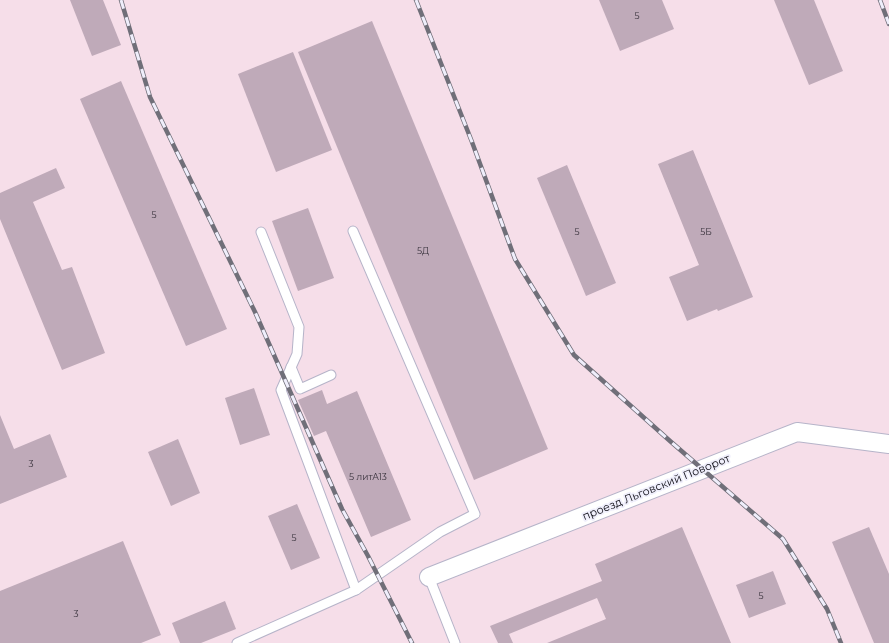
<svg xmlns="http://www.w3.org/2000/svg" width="889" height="643" viewBox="0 0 889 643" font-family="Montserrat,sans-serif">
	<rect width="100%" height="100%" fill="#efeefb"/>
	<rect fill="#f6dee9" x="0" y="0" width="889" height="643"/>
	<g fill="#bfaab9">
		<path d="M70 0H103L121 45 92 56Z"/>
		<path d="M599 0H662L674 29 620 51Z"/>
		<path d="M774 0H814L843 71 809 85Z"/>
		<path d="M372 21 548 449 474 480 298 52Z"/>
		<path d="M293 52 332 150 276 172 238 74Z"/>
		<path d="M121 81 227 329 186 346 80 99Z"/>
		<path d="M693 150 753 297 718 311 717 309 687 321 669 277 699 265 658 164Z"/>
		<path d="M567 165 616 283 586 296 537 178Z"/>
		<path d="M56 168 65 188 33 202 62 270 72 267 105 353 62 370 0 219V193Z"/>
		<path d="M308 208 334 278 298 291 272 221Z"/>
		<path d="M254 388 270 435 240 445 225 398Z"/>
		<path d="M322 390 327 404 357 391 411 520 371 537 326 431 314 436 298 400Z"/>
		<path d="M0 415 14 449 50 434 67 477 0 504Z"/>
		<path d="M178 439 200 493 171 506 148 452Z"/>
		<path d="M297 504 320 558 291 570 268 516Z"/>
		<path d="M682 527 731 643H547L606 619 597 598 509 634 513 643H498L490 626 602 581 595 564Z"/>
		<path d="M869 527 889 574V643H874L832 542Z"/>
		<path d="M123 541 161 635 141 643H0V591Z"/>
		<path d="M773 571 786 604 749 618 736 585Z"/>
		<path d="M225 601 236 629 201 643H180L172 623Z"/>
	</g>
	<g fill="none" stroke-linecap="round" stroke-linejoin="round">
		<g stroke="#b6b4c9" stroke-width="11">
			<g id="service">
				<path d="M353 231 475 514 440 532 356 590"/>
				<path d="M291 367 300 389 331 375"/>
				<path d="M429 577 455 643"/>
				<path d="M237 643 356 590 281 390 297 354 299 327 261 232"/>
			</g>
		</g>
		<g stroke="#b6b4c9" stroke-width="20">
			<path id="minor" d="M429 577 797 432 889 444"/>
		</g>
		<use href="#service" stroke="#fff" stroke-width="9"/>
		<use href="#minor" stroke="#fff" stroke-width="18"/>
		<g stroke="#706f79" stroke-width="4.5">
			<g id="rail">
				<path d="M121 0 150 97 255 312 342 509 368 556 412 643"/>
				<path d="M416 0 472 142 515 259 574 355 670 441 783 539 827 609 841 643"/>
				<path d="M880 0 889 24"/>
			</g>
		</g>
		<use href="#rail" stroke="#efeefb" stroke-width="3" stroke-dasharray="9" stroke-linecap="butt"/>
	</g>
	<g text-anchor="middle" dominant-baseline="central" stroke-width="3.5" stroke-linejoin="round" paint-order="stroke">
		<g font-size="9" fill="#38323c">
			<text x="637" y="15">5</text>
			<text x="154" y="214">5</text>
			<text x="577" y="231">5</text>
			<text x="706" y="231">5Б</text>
			<text x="423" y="250">5Д</text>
			<text x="31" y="463">3</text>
			<text x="368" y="476">5 литА13</text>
			<text x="294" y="537">5</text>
			<text x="761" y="595">5</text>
			<text x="76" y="613">3</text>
		</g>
		<g font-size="11" fill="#0b0a12" stroke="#efeefb">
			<text transform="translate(656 487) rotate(-22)">проезд Льговский Поворот</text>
		</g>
	</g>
</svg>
